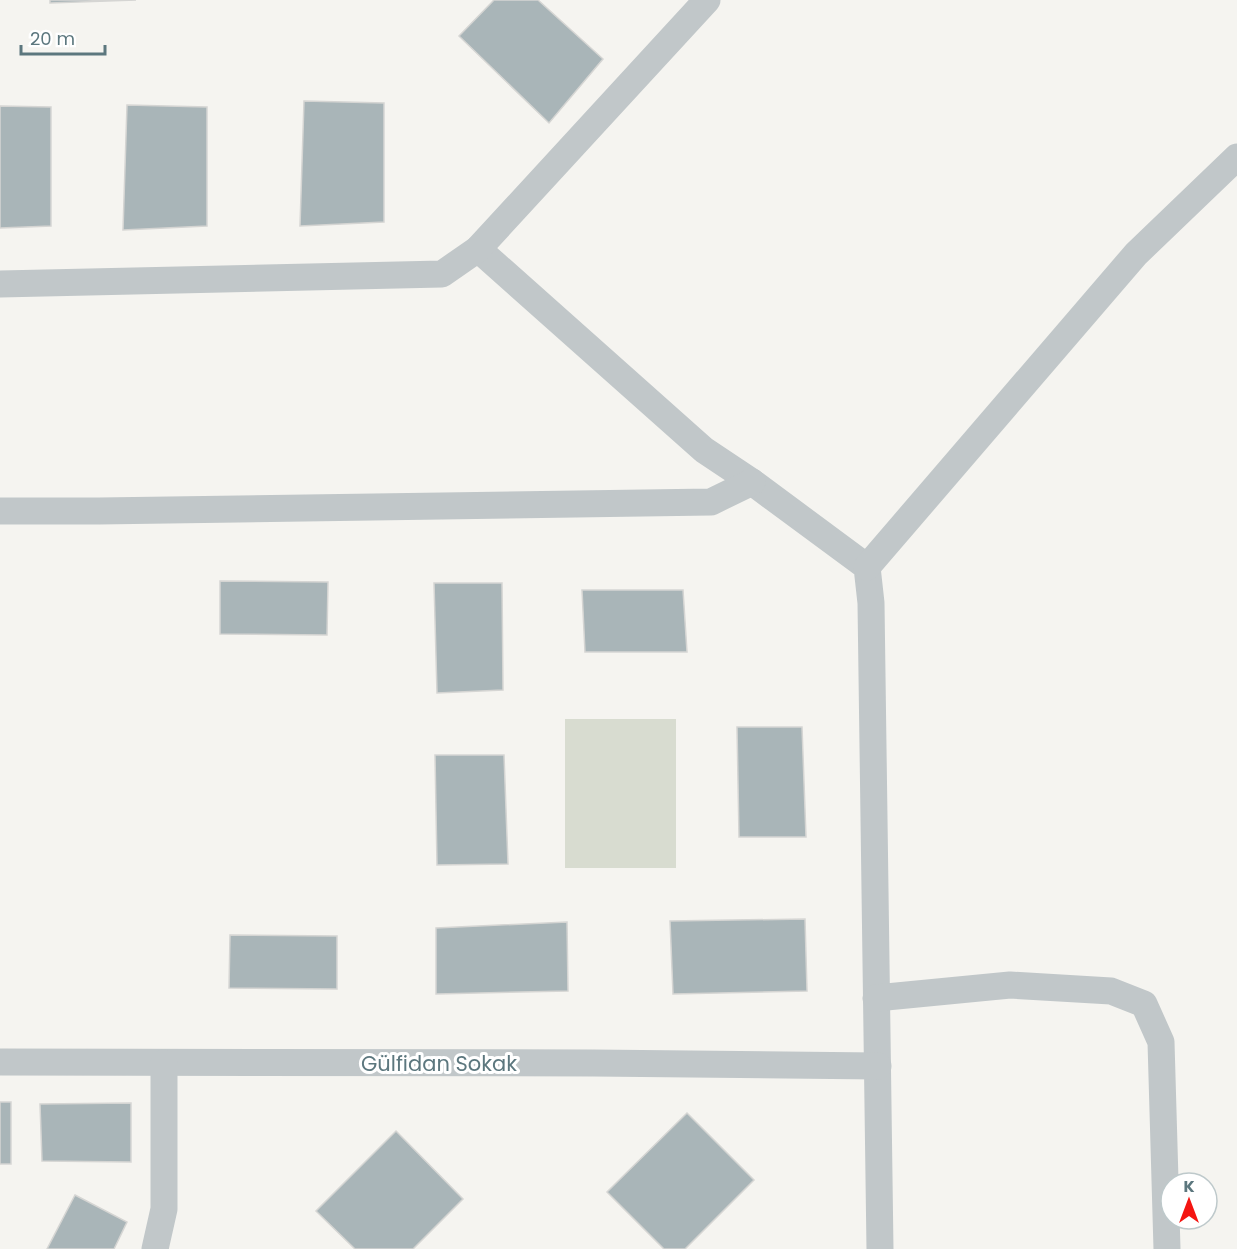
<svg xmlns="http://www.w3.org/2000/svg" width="1237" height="1249" viewBox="0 0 1237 1249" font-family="Poppins,sans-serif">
	<rect width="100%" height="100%" fill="#f5f4f0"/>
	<rect fill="#d8dcd0" x="565" y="719" width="111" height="149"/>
	<g fill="#a9b5b8" stroke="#d5d5d3" stroke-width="1.5">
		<path d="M50 0H136L50 3Z"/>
		<path d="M494 0H538L603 59 549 123 459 36Z"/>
		<path d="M304 101 384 103V222L300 226Z"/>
		<path d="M127 105 207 107V226L123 230Z"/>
		<path d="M0 106 51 107V226L0 228Z"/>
		<path d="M220 581 328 582 327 635 220 634Z"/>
		<path d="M434 583H502L503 690 437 693Z"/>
		<path d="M582 590H683L687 652H585Z"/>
		<path d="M737 727H802L806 837H739Z"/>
		<path d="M435 755H504L508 864 437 865Z"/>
		<path d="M805 919 807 991 673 994 670 921Z"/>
		<path d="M567 922 568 991 436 994V928Z"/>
		<path d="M230 935 337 936V989L229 988Z"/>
		<rect x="0" y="1102" width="11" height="62"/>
		<path d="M131 1103V1162L42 1161 40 1104Z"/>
		<path d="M687 1113 754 1180 685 1249H664L607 1192Z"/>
		<path d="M396 1131 463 1199 413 1249H355L316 1211Z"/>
		<path d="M75 1195 127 1222 114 1249H47Z"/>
	</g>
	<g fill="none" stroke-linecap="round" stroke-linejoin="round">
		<g stroke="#c1c7c9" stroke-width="27">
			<path d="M478 249 704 450 752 482 867 567 871 603 880 1249"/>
			<path d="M0 284 442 274 478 249 707 0"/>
			<path d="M0 511H99L711 502 752 482"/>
			<path d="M867 567 1136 254 1237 157"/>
			<path d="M876 998 1010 985 1111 991 1144 1004 1161 1042 1167 1249"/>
			<path d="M0 1062 593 1063 878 1066"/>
			<path d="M155 1249 164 1209V1063"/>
		</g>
	</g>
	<g text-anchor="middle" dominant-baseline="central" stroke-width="6" stroke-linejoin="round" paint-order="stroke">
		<g font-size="21" fill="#5c777e" stroke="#fff">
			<text x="439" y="1063">Gülfidan Sokak</text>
		</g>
	</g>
	<g transform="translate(1189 1201)"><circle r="28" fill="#ffffff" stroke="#bec9cb" stroke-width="1.5"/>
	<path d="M0-4.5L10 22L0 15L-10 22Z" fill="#f41511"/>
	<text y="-9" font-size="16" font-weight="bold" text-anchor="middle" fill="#5c777e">K</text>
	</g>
	<path d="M21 45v9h84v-9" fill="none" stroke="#5c777e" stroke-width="3"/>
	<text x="30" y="45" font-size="18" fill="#5c777e" stroke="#ffffff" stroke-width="4.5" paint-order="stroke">20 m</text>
</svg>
